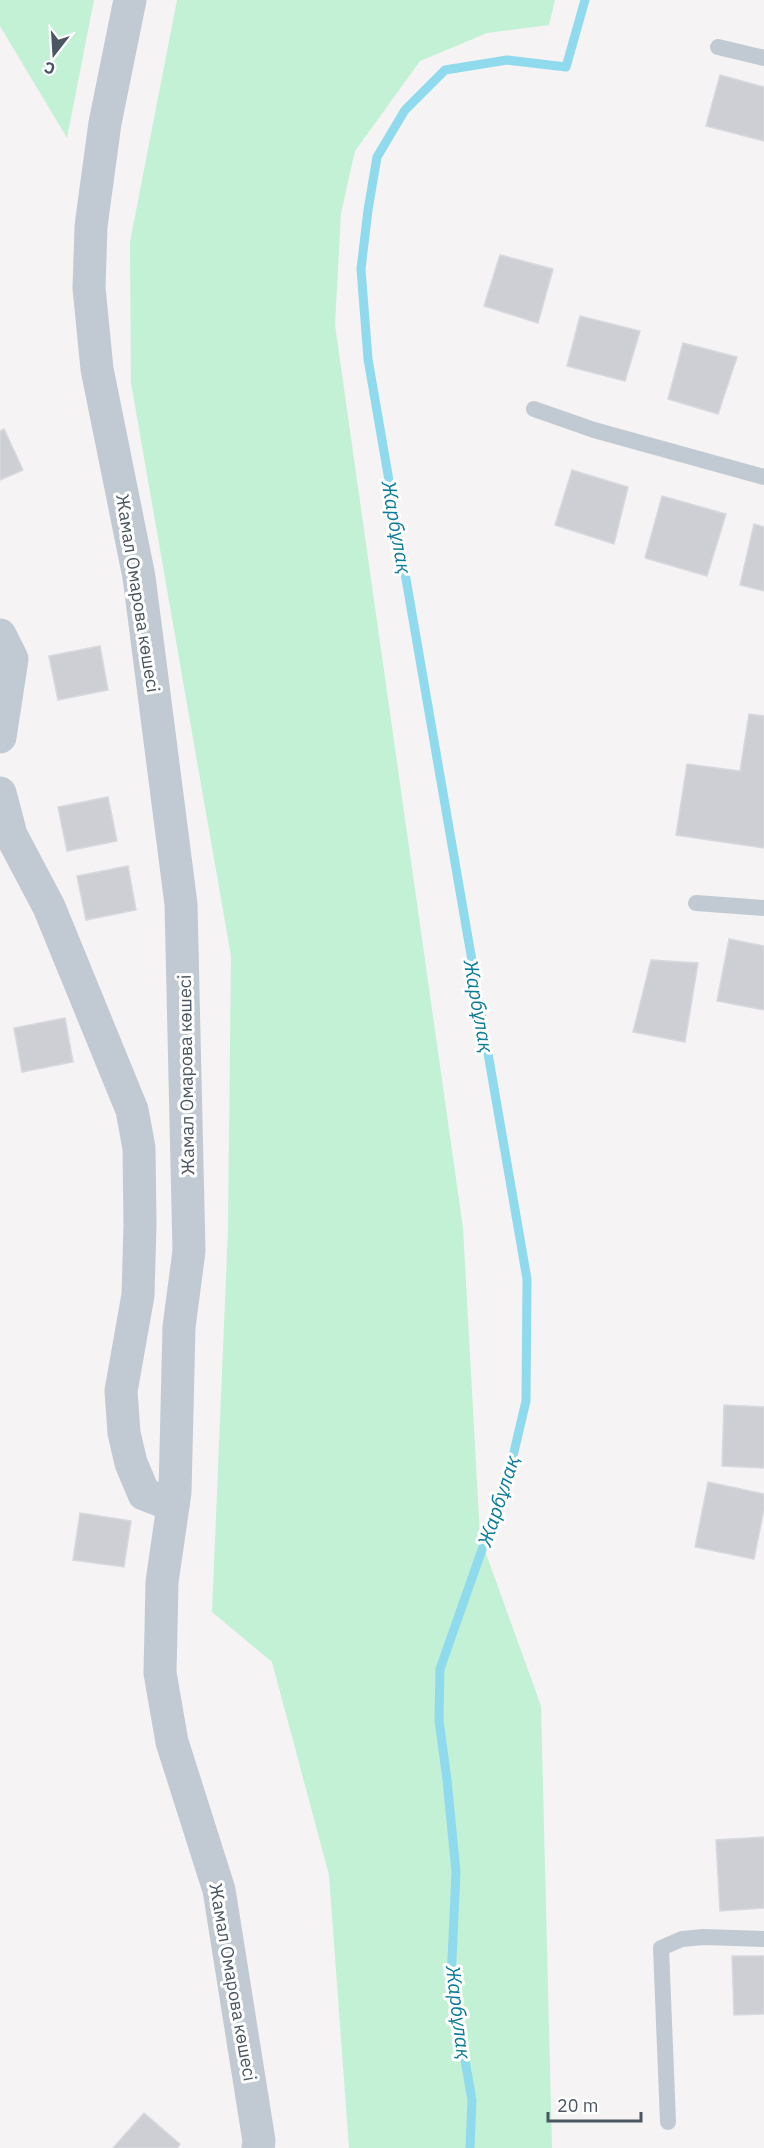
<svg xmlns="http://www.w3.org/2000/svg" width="764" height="2148" viewBox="0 0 764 2148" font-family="'IBM Plex Sans',sans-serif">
	<rect width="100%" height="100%" fill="#f5f3f3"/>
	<g fill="#c3f1d5">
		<path d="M0 0H94L67 138 0 26Z"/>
		<path d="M177 0H555L549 25 487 33 420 61 355 151 341 213 335 325 463 1228 480 1537 541 1706 552 2148H349L329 1875 272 1662 212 1612 228 1230 231 956 131 383 130 242Z"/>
	</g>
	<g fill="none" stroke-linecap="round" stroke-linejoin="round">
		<path stroke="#90daee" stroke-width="9" d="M470 2148 472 2100 451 1981 456 1872 447 1780 439 1720 440 1669 509 1473 526 1401 527 1279 368 359 361 269 368 210 377 157 405 110 445 70 507 60 566 67 585 0"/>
	</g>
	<g fill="#cdcfd5" stroke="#d7d9de" stroke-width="1.5">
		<path d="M720 75 764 87V141L706 126Z"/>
		<path d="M500 255 553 269 538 323 484 306Z"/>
		<path d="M580 316 640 331 625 381 567 366Z"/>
		<path d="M683 343 737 357 718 414 668 399Z"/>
		<path d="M4 429 23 470 0 480V431Z"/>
		<path d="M572 470 628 487 614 544 555 525Z"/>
		<path d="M662 496 726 514 707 576 645 558Z"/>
		<path d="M754 524 764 527V591L740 585Z"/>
		<path d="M100 646 108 690 58 700 49 656Z"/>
		<path d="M749 714 764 716V848L676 835 687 764 740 771Z"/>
		<path d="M108 797 117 841 67 851 58 807Z"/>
		<path d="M128 866 136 910 86 920 77 876Z"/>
		<path d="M729 939 764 946V1010L717 1001Z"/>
		<path d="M651 960 698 963 685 1042 633 1032Z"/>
		<path d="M65 1018 73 1062 22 1072 14 1028Z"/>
		<path d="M724 1405 764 1407V1468L722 1466Z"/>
		<path d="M708 1482 764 1494V1509L754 1559 695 1547Z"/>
		<path d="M80 1513 131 1521 124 1567 73 1560Z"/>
		<path d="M764 1837V1908L720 1911 716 1840Z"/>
		<path d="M732 1956H764V2014L734 2015Z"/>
		<path d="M144 2113 180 2144 177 2148H113Z"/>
	</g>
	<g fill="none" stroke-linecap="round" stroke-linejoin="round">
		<g stroke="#c1cad2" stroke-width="16">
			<path d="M718 47 764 58"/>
			<path d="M534 409 594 430 764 477"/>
			<path d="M696 903 764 908"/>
			<path d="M668 2122 661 1948 682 1939 703 1937 764 1939"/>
		</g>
		<g stroke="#c1cad2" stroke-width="33">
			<path d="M130 0 105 123 91 226 89 288 97 369 139 577 181 904 189 1251 179 1327 175 1492 162 1582 160 1673 172 1742 219 1890 259 2141 258 2148"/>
			<path d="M0 635 12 659 0 737"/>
			<path d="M0 793 11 835 49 907 132 1110 139 1148 140 1225 138 1295 121 1391 124 1433 131 1463 144 1494 173 1505"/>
		</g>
	</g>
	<g text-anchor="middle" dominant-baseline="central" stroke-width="6" stroke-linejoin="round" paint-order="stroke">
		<g font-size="18" fill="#4a5661" stroke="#fff">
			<text transform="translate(138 593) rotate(81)">Жамал Омарова көшесі</text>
			<text transform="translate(186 1075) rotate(-91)">Жамал Омарова көшесі</text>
			<text transform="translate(233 1982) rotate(80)">Жамал Омарова көшесі</text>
		</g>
		<g font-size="20" font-style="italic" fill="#0c7c9b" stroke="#fff">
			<text transform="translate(397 527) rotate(80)">Жарбұлақ</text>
			<text transform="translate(479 1006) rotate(80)">Жарбұлақ</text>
			<text transform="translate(498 1501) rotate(-72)">Жарбұлақ</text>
			<text transform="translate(459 2012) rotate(83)">Жарбұлақ</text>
		</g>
	</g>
	<g transform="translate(54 54) rotate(197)" stroke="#ffffff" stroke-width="4.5" paint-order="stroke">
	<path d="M0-4.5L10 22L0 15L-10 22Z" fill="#4a5661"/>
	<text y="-9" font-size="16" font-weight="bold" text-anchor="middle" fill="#4a5661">С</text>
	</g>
	<path d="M548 2112v9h93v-9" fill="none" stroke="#4a5661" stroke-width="3"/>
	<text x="557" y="2112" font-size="18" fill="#4a5661" stroke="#ffffff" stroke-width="4.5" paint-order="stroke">20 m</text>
</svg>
